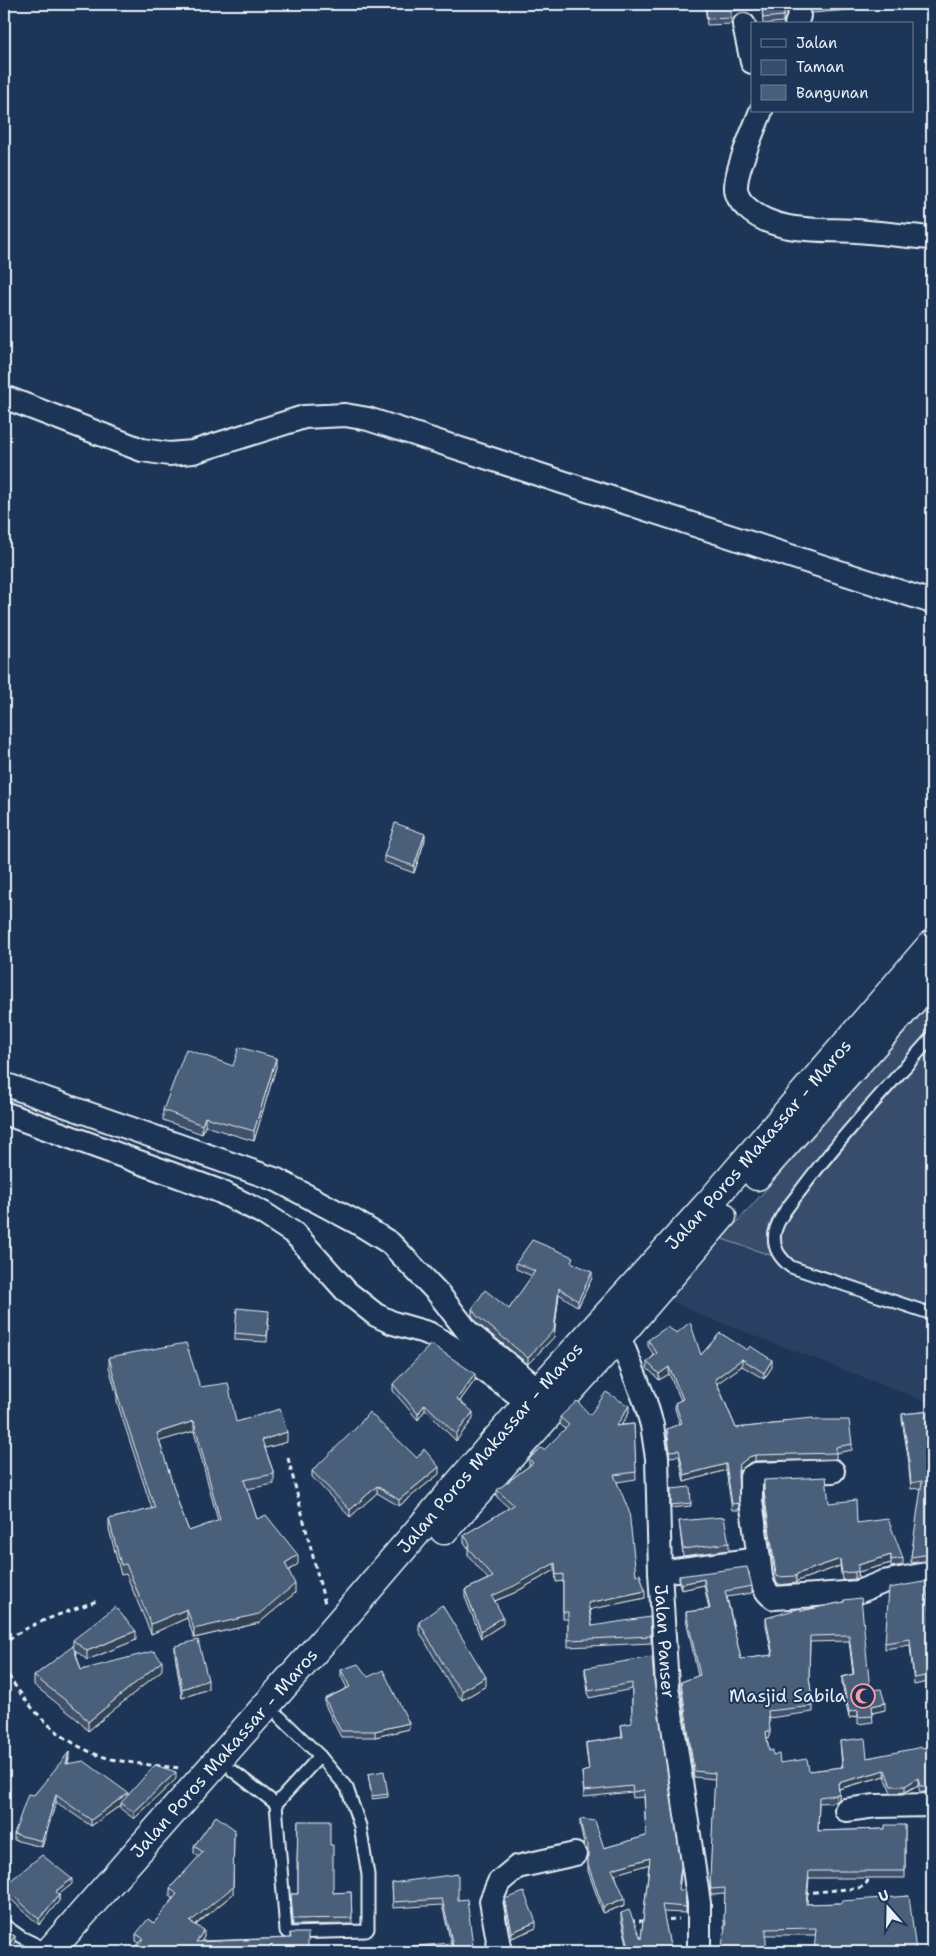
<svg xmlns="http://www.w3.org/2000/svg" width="936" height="1956" viewBox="0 0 936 1956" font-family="'Shantell Sans',sans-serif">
	<rect width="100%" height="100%" fill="#1d3557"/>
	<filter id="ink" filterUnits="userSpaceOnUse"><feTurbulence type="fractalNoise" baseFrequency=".02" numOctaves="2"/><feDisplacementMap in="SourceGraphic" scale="10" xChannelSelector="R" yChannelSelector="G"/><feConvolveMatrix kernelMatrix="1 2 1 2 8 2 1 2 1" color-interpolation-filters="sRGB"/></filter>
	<g filter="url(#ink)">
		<path fill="#2a4162" d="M932 1001V1404L698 1314 670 1300Z"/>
		<path fill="#374d6c" stroke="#909fb2" d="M932 1002V1309L722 1239Z"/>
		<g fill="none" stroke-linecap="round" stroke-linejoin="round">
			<g stroke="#e8f1f8" stroke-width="15">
				<g id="lane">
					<path d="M932 1037C888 1087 841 1136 801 1190 792 1202 779 1216 775 1232 772 1248 780 1258 791 1267L932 1314"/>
					<path d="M280 1717 320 1756"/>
					<path d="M320 1756 347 1788 360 1826 368 1875V1929L366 1931 288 1933 286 1931 276 1804Z"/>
					<path d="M233 1771 276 1804"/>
					<path d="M4 1925 21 1937 50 1951"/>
				</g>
			</g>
			<g stroke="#e8f1f8" stroke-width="26">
				<g id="street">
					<path d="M796 24 799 16"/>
					<path d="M744 25 752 62"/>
					<path d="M761 111C754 129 735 171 736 188 736 195 741 203 746 207 774 234 820 229 856 231 881 233 907 236 932 238"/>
					<path d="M4 397 142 450 169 454 193 452 304 417 345 415 368 419 932 602"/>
					<path d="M4 1084 277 1180 356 1222 390 1243 438 1293 468 1332 539 1390"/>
					<path d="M4 1113 219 1191 263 1213 295 1234 347 1292 376 1315 393 1323 428 1333 453 1348 530 1403"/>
					<path id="s1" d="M619 1336 645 1401 652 1425 657 1458 660 1572 667 1686 699 1903V1952"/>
					<path d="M759 1559 751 1500V1477L756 1474 833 1471"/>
					<path d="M660 1572 759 1559C761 1575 760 1589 774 1598L858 1592 883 1582 932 1573"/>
					<path d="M846 1810 876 1806 932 1805"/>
					<path d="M500 1952 491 1901 499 1882 517 1867 575 1854"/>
				</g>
			</g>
			<g stroke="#e8f1f8" stroke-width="31">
				<g id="highway">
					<path d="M757 1176 932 979"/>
					<path d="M444 1530 619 1336 722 1216"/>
					<path id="s2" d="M49 1952 332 1631 539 1390 711 1201 932 944"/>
				</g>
			</g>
			<g stroke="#e8f1f8" stroke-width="3" stroke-dasharray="5 4" stroke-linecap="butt">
				<path d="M288 1458 325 1604"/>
				<path d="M4 1647C8 1629 80 1608 99 1600"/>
				<path d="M4 1668C28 1710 66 1750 116 1760 137 1764 159 1766 180 1768"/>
				<path d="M804 1893 859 1888C866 1885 868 1883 869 1875"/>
				<path d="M660 1920 679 1919"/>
				<path d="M630 1921H647"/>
			</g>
			<use href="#lane" stroke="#1d3557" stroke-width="11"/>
			<use href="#street" stroke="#1d3557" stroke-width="22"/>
			<use href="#highway" stroke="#1d3557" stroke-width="28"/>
		</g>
		<g fill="#3f5169" stroke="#e8f1f8" fill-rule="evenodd">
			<path d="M705 4H796L790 6 783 22 763 24 762 9 731 11V24L707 25Z"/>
			<path d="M803 4H862V9L812 13 809 7Z"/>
			<path d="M425 840 414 873 384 862V856Z"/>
			<path d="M276 1067 254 1141 205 1126 202 1134 163 1120V1110Z"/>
			<path d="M516 1263H573L592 1278 578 1307 559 1294 554 1337 528 1364 477 1323 472 1315V1309H509L532 1276 516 1269Z"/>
			<path d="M269 1317 267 1342 235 1340V1333Z"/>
			<path d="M720 1333 772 1367 764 1379 742 1366 717 1383 736 1428 782 1423V1421L813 1420 852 1444V1450L836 1453V1459L755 1461 749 1463 739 1471 738 1476 739 1510H732L726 1470 684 1482 679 1456 670 1457 667 1435V1429L680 1424 675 1409V1403L681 1400 669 1374 659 1380 647 1368V1362L654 1355 648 1346V1340L701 1355Z"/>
			<path d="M109 1357 200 1387 236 1422 287 1442 265 1448 274 1474V1484L247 1489 257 1519 298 1564 288 1570 295 1593 259 1623 194 1638 187 1618 151 1634 126 1574 121 1575 109 1529V1519L152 1509 117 1402V1396L109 1367ZM194 1431 218 1521 189 1531 180 1508 159 1441Z"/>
			<path d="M475 1380 460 1401 473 1419 456 1441 425 1410 418 1420 393 1391V1384Z"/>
			<path d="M932 1411V1560H930L911 1563V1557L922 1488 911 1489 909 1470V1463L902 1420V1414Z"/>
			<path d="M629 1413 621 1425 634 1424 636 1479 617 1482 636 1575 645 1598 590 1609 592 1626 651 1636V1643L568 1647V1619H563V1581L556 1582 555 1570 514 1593 495 1601 503 1624 481 1638 465 1597V1590L488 1579 468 1555V1548L464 1542V1535L509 1508 497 1497V1490L529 1466V1459L544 1450 565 1429 560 1424V1417L590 1415Z"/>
			<path d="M417 1458 439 1474 399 1506 377 1493 350 1517 312 1477V1471Z"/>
			<path d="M764 1480 829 1503 857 1523 903 1558V1565L891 1567V1563L858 1572V1578L855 1579 842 1580 840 1566 797 1581 796 1583 778 1585 776 1581 764 1499Z"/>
			<path d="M671 1489 691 1503V1506L671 1508Z"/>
			<path d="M679 1521 729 1543V1550L683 1556Z"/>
			<path d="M679 1576 752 1586V1593L727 1597 741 1659 772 1655 766 1625V1618L844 1602V1600L870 1690 885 1710 872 1713 873 1722 858 1724V1716L849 1718 842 1683V1677L853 1674 849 1641 810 1642 809 1678 813 1706V1712L769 1718 770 1737 767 1738 769 1751 780 1763 809 1771 842 1767 840 1741 867 1758 923 1748 932 1745 926 1792H920L918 1785 905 1792 891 1793 885 1776 839 1789V1799L836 1802 819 1803 818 1831 885 1829 905 1825V1878H809L807 1904 842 1903 909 1896 815 1935H766L724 1928 725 1894 711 1895 710 1885 715 1779 694 1777 681 1688V1682L698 1676 686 1619V1612L709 1609 704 1585 681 1590 679 1583Z"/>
			<path d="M929 1587 928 1600 932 1620V1641H931L932 1650V1681L914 1685 910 1645 885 1649V1643Z"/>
			<path d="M419 1622 486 1686 462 1700 452 1688 419 1631Z"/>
			<path d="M73 1640H136L87 1660 75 1650 81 1670H162L88 1731 78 1720 34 1685V1676L73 1647Z"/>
			<path d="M175 1646 208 1689 182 1698 175 1655Z"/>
			<path d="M585 1668 654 1682 681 1872 679 1890 686 1898V1913L663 1912 671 1952H629L621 1919V1913L641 1939 649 1864 615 1874 625 1905 603 1913 588 1871V1852L584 1845 580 1825V1819L604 1848 646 1836 644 1797 633 1798 632 1792 584 1797 582 1772 589 1770 586 1749V1743L622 1737 621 1725 632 1723V1689L589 1698 585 1674Z"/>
			<path d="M341 1670 368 1677 409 1729 375 1737H341L325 1705V1699L347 1688 341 1676Z"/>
			<path d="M69 1758 68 1764 128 1795 176 1779 134 1819 121 1809V1805L91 1826 56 1802 42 1847 14 1840V1834L34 1795Z"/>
			<path d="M368 1774 388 1794V1797L372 1799Z"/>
			<path d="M216 1816 233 1894 196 1925 204 1937 201 1941 290 1938V1933L308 1952 139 1943 136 1941V1934L154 1923 174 1899 170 1896V1888L199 1857 194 1853V1846Z"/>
			<path d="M298 1821 330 1845 333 1893 351 1892 352 1924 293 1925 291 1894H298V1869H297Z"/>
			<path d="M392 1883 458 1900 473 1946V1952H453L442 1905 393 1908Z"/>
			<path d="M72 1884 59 1894V1901L39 1925 4 1893V1886Z"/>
			<path d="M505 1899 536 1928 512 1938 505 1905Z"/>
		</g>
		<g fill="#334255" stroke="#e8f1f8">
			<path d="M789 4H796L790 6 783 22V16Z"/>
			<path d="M425 834V840L414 873V866Z"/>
			<path d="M276 1058V1067L254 1141V1131Z"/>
			<path d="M205 1117V1126L202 1134V1125Z"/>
			<path d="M592 1272V1278L578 1307V1301Z"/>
			<path d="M559 1288 554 1337 528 1364V1358Z"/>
			<path d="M742 1359V1366L715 1385V1379Z"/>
			<path d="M772 1360V1367L764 1379V1373Z"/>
			<path d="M669 1367V1374L659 1380V1374Z"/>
			<path d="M475 1374V1380L457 1405V1399Z"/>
			<path d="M425 1404V1410L418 1420V1414Z"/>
			<path d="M629 1406V1413L616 1433V1426Z"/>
			<path d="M473 1412V1419L456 1441V1434Z"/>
			<path d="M194 1421V1431L157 1442V1433Z"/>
			<path d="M287 1432V1442L262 1449V1440Z"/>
			<path d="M755 1455V1461L749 1463 739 1471 738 1477V1471L739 1465 749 1457Z"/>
			<path d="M726 1464V1470L684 1482V1475Z"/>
			<path d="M439 1467V1474L399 1506V1500Z"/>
			<path d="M377 1486V1493L350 1517V1510Z"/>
			<path d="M298 1555V1564L285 1573V1563Z"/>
			<path d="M891 1555V1563L858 1572V1578L855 1579V1572L858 1565Z"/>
			<path d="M840 1559V1566L797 1581 796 1583V1576L797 1574Z"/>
			<path d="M555 1563V1570L514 1593 492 1602V1596Z"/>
			<path d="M704 1579V1585L681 1590V1584Z"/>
			<path d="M295 1584V1593L259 1623 194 1638V1629Z"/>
			<path d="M645 1591V1598L588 1610V1603Z"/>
			<path d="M187 1609V1618L151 1634V1624Z"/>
			<path d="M503 1617V1624L481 1638V1631Z"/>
			<path d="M136 1631V1640L87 1660V1651Z"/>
			<path d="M162 1661V1670L88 1731V1722Z"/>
			<path d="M486 1677V1686L462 1700V1691Z"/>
			<path d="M208 1680V1689L182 1698V1689Z"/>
			<path d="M885 1703V1710L872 1713V1706Z"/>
			<path d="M858 1710V1716L849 1718V1712Z"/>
			<path d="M409 1723V1729L375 1737V1731Z"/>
			<path d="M770 1730V1737L766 1738V1732Z"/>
			<path d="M69 1752V1758L66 1770V1764Z"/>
			<path d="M885 1770V1776L838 1789V1783Z"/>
			<path d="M176 1772V1779L134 1819V1812Z"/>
			<path d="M918 1778V1785L905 1792V1786Z"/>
			<path d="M932 1782V1789L926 1792V1786Z"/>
			<path d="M128 1793V1799L121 1803V1805L91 1826V1820Z"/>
			<path d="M839 1793V1799L836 1802V1795Z"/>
			<path d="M56 1795V1802L42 1847V1841Z"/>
			<path d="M234 1829 233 1894 190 1929V1922Z"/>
			<path d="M650 1858V1864L612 1875V1869Z"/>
			<path d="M681 1866V1872L678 1897V1890Z"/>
			<path d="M72 1879V1884L56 1897V1891Z"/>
			<path d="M59 1895V1901L39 1925V1919Z"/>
			<path d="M625 1898V1905L603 1913V1907Z"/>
			<path d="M536 1922V1928L512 1938V1932Z"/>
			<path d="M204 1930V1937L196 1949V1942Z"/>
			<path d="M15 1936V1942L8 1952H4Z"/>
		</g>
		<g fill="#495e7a" stroke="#e8f1f8" fill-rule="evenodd">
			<path d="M706 4H748L730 5 731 18 707 19Z"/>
			<path d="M762 4H789L783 16 763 18Z"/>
			<path d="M810 4H847L812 7Z"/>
			<path d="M395 823 425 834 414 866 384 856Z"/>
			<path d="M239 1047 276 1058 254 1131 205 1117 202 1125 163 1110 186 1049 233 1066Z"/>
			<path d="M532 1240 573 1257 571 1262 592 1272 578 1301 559 1288 554 1330 528 1358 477 1316 472 1309 485 1290 509 1309 535 1271 516 1263Z"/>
			<path d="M237 1308 269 1311 267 1336 235 1333Z"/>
			<path d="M690 1322 701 1355 720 1333 747 1350 750 1346 772 1360 764 1373 742 1359 715 1379 736 1428 783 1423 782 1421 813 1418V1420H849L852 1444 836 1447V1453L755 1455 749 1457 739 1465 738 1471 739 1503 732 1504 726 1464 684 1475 679 1450 670 1451 667 1429 682 1423 675 1403 683 1399 669 1367 659 1374 647 1362 657 1353 648 1340 667 1327 677 1333Z"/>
			<path d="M186 1343 200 1387 228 1383 236 1422 280 1409 287 1432 262 1440 274 1474 244 1480 257 1519 266 1515 298 1555 285 1563 295 1584 259 1614 194 1629 187 1609 151 1624 126 1564 121 1565 109 1519 155 1508 117 1393 118 1392 109 1357ZM194 1421 220 1520 189 1531 180 1508 157 1433Z"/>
			<path d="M431 1344 475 1374 457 1399 473 1412 456 1434 425 1404 418 1414 393 1384Z"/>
			<path d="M606 1392 629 1406 616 1426 634 1424 636 1472 614 1475 629 1511 636 1575 640 1574 645 1591 588 1603 592 1626 650 1617 651 1636 568 1640V1612H563V1574L556 1575 555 1563 514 1586 492 1596 503 1617 481 1631 465 1590 493 1577 468 1548 470 1544 464 1535 514 1505 497 1490 533 1463 529 1459 541 1448 544 1450 569 1425 560 1417 577 1401 590 1415Z"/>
			<path d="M932 1411V1554H930L911 1557 922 1481 911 1483 909 1463H910L902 1414Z"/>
			<path d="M369 1412 417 1458 424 1449 439 1467 399 1500 377 1486 350 1510 312 1471 358 1426Z"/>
			<path d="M826 1477 829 1503 856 1500 857 1523 888 1519 903 1558 891 1560V1555L858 1565V1571L855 1572 842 1573 840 1559 797 1574 796 1576 778 1577 776 1574 764 1492V1480Z"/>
			<path d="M690 1487 691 1503 671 1505V1489Z"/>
			<path d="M724 1517 729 1543 683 1549 679 1521Z"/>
			<path d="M747 1567 752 1586 725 1591 741 1659 773 1655 766 1618 801 1608V1611L844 1602V1600L861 1598 870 1690 881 1689 885 1703 872 1706 873 1716 858 1717V1710L849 1712 842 1677 854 1674 849 1635 810 1636 809 1677 813 1706 768 1711 770 1730 766 1732 769 1751 773 1750V1755L779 1754 780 1763 807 1759 809 1771 843 1767 840 1741 865 1738 867 1758 922 1747 923 1748 932 1745V1782L926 1786H920L918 1778 905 1786H891L885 1770 838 1783 839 1793 836 1795 819 1797 818 1831 885 1829V1825H905V1871H809L806 1904 842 1903V1901L909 1896 916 1951 926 1952H814L816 1928 766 1929V1952H721L726 1921H724L725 1888 711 1889 710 1878 715 1773 694 1771 681 1682 700 1675 686 1612 710 1609 704 1579 681 1584 679 1576Z"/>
			<path d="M929 1581 928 1598 932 1620V1634L930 1635 932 1650V1675L914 1678 910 1639 885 1643 889 1588Z"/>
			<path d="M442 1605 486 1677 462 1691 452 1679 419 1622Z"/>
			<path d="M115 1607 136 1631 87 1651 73 1640Z"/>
			<path d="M198 1640 208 1680 182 1689 175 1646Z"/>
			<path d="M73 1646 81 1670 154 1651 162 1661 88 1722 78 1710 34 1676Z"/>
			<path d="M652 1657 654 1682 681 1866 678 1890H685L686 1907 662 1905 671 1952H630L621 1913 629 1910 641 1939 650 1858 612 1869 625 1898 603 1907 588 1865V1845L584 1838 580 1819 595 1821 604 1848 646 1836 644 1790 633 1792 632 1786 584 1791 582 1772 589 1770 586 1743 623 1737 621 1725 632 1723V1683L589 1691 585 1668Z"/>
			<path d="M358 1664 368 1677 383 1670 409 1723 375 1731H341L325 1699 350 1687 341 1670Z"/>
			<path d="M69 1752 66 1764 84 1761 128 1793 91 1820 56 1795 42 1841 14 1834 28 1794 34 1795Z"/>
			<path d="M155 1765 176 1772 134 1812 121 1803Z"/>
			<path d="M384 1771 388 1794 372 1796 368 1774Z"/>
			<path d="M216 1816 234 1829 233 1887 190 1922 204 1930 196 1942 291 1938 290 1933H308V1952H128L144 1939 136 1934 148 1919 154 1923 177 1894 170 1888 203 1852 194 1846Z"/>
			<path d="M298 1821H330V1845H333V1893L351 1892 352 1918 293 1919 291 1894H298V1863H297Z"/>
			<path d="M42 1855 72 1879 56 1891 59 1895 39 1919 4 1887V1886Z"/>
			<path d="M458 1874V1900L467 1899 473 1946 454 1950 442 1899 393 1902 392 1883Z"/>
			<path d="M524 1892 536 1922 512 1932 505 1899Z"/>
			<path d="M4 1931 15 1936 4 1951Z"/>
			<path d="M451 1943 452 1952H360V1951Z"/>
		</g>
	</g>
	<defs>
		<g id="mosque-ring" transform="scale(1.25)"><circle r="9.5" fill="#1d3557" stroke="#ff9aa2" stroke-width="1.5"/><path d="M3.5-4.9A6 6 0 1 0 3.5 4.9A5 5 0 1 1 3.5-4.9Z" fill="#ff9aa2"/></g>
	</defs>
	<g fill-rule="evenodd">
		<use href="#mosque-ring" x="863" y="1696"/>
	</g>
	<g text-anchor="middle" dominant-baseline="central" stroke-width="4" stroke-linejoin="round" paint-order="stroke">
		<g font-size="18" fill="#e8f1f8" stroke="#1d3557">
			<text stroke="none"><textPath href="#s2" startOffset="1075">Jalan Poros Makassar - Maros</textPath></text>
			<text stroke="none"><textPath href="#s2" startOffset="670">Jalan Poros Makassar - Maros</textPath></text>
			<text stroke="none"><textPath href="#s1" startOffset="312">Jalan Panser</textPath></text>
			<text stroke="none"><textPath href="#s2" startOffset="265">Jalan Poros Makassar - Maros</textPath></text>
		</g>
		<g font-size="18" fill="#e8f1f8" stroke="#1d3557" text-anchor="end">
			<text x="846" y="1696">Masjid Sabila</text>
		</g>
	</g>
	<rect width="936" height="1956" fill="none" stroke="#1d3557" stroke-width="20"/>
	<rect x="10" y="10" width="916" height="1936" fill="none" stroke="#e8f1f8" stroke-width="2" filter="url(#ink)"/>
	<rect x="751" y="22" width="162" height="90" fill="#1d3557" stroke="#6e8097"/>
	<rect x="761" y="39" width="25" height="8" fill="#1d3557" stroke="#6e8097"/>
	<text x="796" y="48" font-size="15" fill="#e8f1f8">Jalan</text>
	<rect x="761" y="60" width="25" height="15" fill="#374d6c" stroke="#6e8097"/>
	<text x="796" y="72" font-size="15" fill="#e8f1f8">Taman</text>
	<rect x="761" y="85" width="25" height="15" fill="#495e7a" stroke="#6e8097"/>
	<text x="796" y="98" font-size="15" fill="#e8f1f8">Bangunan</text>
	<g transform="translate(888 1908) rotate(340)" stroke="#1d3557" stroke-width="4" paint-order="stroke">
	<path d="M0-4L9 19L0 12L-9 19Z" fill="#e8f1f8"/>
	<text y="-8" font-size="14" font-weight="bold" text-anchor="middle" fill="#e8f1f8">U</text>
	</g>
</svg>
